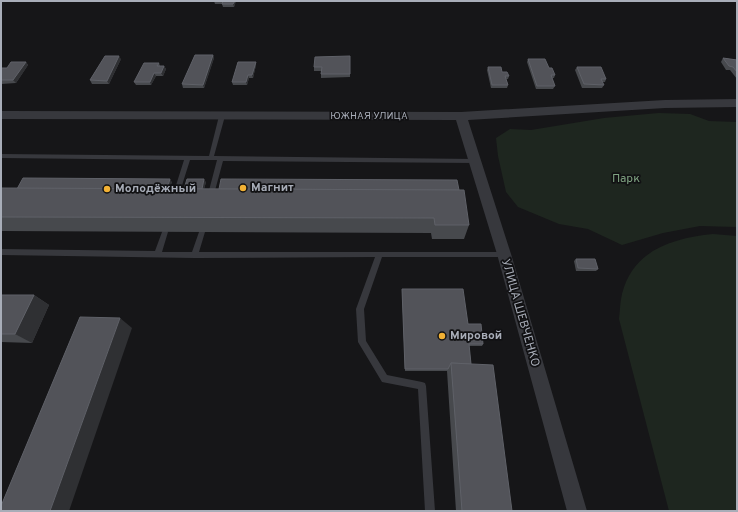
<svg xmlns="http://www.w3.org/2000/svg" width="738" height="512" viewBox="0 0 738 512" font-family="Overpass,sans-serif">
	<rect width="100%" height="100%" fill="#161618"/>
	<g fill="#1e261f">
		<path d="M659 113 690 114 709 121 737 122V227L700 226 663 233 622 245 588 229 559 224 518 207 506 192 498 156 496 138 510 129 531 130 604 118Z"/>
		<path d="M713 234 737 236V511H669L619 319C620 311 620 302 622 294 633 250 673 238 713 234Z"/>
	</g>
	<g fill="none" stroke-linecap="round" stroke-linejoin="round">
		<g fill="#37383d" fill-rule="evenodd">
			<path d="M222 114 225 116 214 156 475 159 478 161 475 163 223 161 213 198 210 200 207 198 217 160H190L178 198 175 200 172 198 184 160 1 158V154L209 156 219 116Z"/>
			<path d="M165 229 167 230 168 232 162 252H192L199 232 200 230H204L205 232 199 252H506L507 254 506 256 504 257H382L364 309 366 341 387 375 422 382 425 383 426 386 435 511H425L418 389 382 382 358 342 356 309 375 257 195 258 1 255V249L155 251 162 232 163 230Z"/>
		</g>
		<path fill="#37383d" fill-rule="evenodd" d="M737 99V107L665 108 468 120 511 254 587 511H567L497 254 456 120 1 119V111L461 112 665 100Z"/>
	</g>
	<g fill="#47494d">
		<path d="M214 1H236L234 7H223L222 4H215Z"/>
		<path d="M213 55 214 58 204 88H183L182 84Z"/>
		<path d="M350 56V77L321 78V71H314V67Z"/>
		<path d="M723 58 737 60V79L730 70H726L721 62Z"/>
		<path d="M121 59 109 84H92L90 80Z"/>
		<path d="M528 59 549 68 555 75 554 78H552L555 86 553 89H536L527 62Z"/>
		<path d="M26 62 28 65 16 83 1 84V68H7Z"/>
		<path d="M256 62V65L253 78H249L247 85H233L232 82Z"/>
		<path d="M159 63 160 66H164L166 69 163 76H156L151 85H136L134 82Z"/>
		<path d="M488 67 502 72 509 76 508 79H506L508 85 507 88H491L487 70Z"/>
		<path d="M577 67 606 79 605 82H602L604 85 602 88H582L575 70Z"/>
		<path d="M172 182 169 189H184L206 182 204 189 459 190 469 225 464 239H432L431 233 1 231V188L17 189Z"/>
		<path d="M576 259 598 269 596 271H576L574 261Z"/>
		<path d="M402 289 468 324 483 344 482 346H469L471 364 512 511H456L447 371H405Z"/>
		<path d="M1 295H34L49 305 32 343 1 342Z"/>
	</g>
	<g fill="#2f3033">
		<path d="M235 1H236L234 7 233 4Z"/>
		<path d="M213 55 214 58 204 88 203 85Z"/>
		<path d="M119 56 121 59 109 84 107 81Z"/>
		<path d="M26 62 28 65 16 83 13 80Z"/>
		<path d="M256 62V65L253 78 252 75Z"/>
		<path d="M164 66 166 69 163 76 161 73Z"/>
		<path d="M154 73 156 76 151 85 150 82Z"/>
		<path d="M248 75 249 78 247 85 246 82Z"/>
		<path d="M170 179 172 182 164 204 163 201Z"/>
		<path d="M204 179 206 182 200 204 198 201Z"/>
		<path d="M34 295 49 305 32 343 15 334Z"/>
		<path d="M120 318 132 328 69 511H50Z"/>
	</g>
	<g fill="#525359" stroke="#5f6168">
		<path d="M223 1H235L233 4H222Z"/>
		<path d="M195 55H213L203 85 182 84Z"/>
		<path d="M105 56H119L107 81 90 80Z"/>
		<path d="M350 56V74H321L322 67H314L315 57Z"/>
		<path d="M723 58 737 60V72L733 67 729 66Z"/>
		<path d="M528 59H545L549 68H552L555 75H551L555 86H537Z"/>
		<path d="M11 62H26L13 80H1V76L2 75H1V68H7Z"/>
		<path d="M238 62H256L252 75H248L246 82H232Z"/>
		<path d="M144 63H159L157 66H164L161 73H154L150 82H134Z"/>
		<path d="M488 67H501L502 72H507L509 76H505L508 85H492Z"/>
		<path d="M577 67H601L606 79H601L604 85 584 84Z"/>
		<path d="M23 178 170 179 167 189H17Z"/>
		<path d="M187 179H204L202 189H184Z"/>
		<path d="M221 179 457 180 459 190 219 189Z"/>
		<path d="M1 188 464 190 469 225H435L434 218 1 217Z"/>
		<path d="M576 259H595L598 269 578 268Z"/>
		<path d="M402 289H463L468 324H481L483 344H469L471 364 451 363 448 369H405Z"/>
		<path d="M1 295H34L15 334H1Z"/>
		<path d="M80 317 120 318 50 511H1V506Z"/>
		<path d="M451 363 493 365 512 511H462Z"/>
	</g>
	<g fill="#f2b134" stroke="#111113" stroke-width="1.5">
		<circle cx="243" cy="188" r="4"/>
		<circle cx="107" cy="189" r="4"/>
		<circle cx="442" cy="336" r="4"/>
	</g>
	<g text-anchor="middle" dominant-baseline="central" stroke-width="3.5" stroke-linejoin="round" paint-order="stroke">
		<g font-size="10" fill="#a8adb8" stroke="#111113">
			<text x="369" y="116">ЮЖНАЯ УЛИЦА</text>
		</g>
		<g font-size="12" fill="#7fa381" stroke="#111113">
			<text x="626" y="179">Парк</text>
		</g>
		<g font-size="12" font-weight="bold" fill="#a8adb8" stroke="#111113" text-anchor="start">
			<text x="251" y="188">Магнит</text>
			<text x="115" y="189">Молодёжный</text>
			<text x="450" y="336">Мировой</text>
		</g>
		<g font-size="12" fill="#a8adb8" stroke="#111113">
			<text transform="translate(520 313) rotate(74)">УЛИЦА ШЕВЧЕНКО</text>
		</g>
	</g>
	<rect width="738" height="512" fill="none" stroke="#a8adb8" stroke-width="4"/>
</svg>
